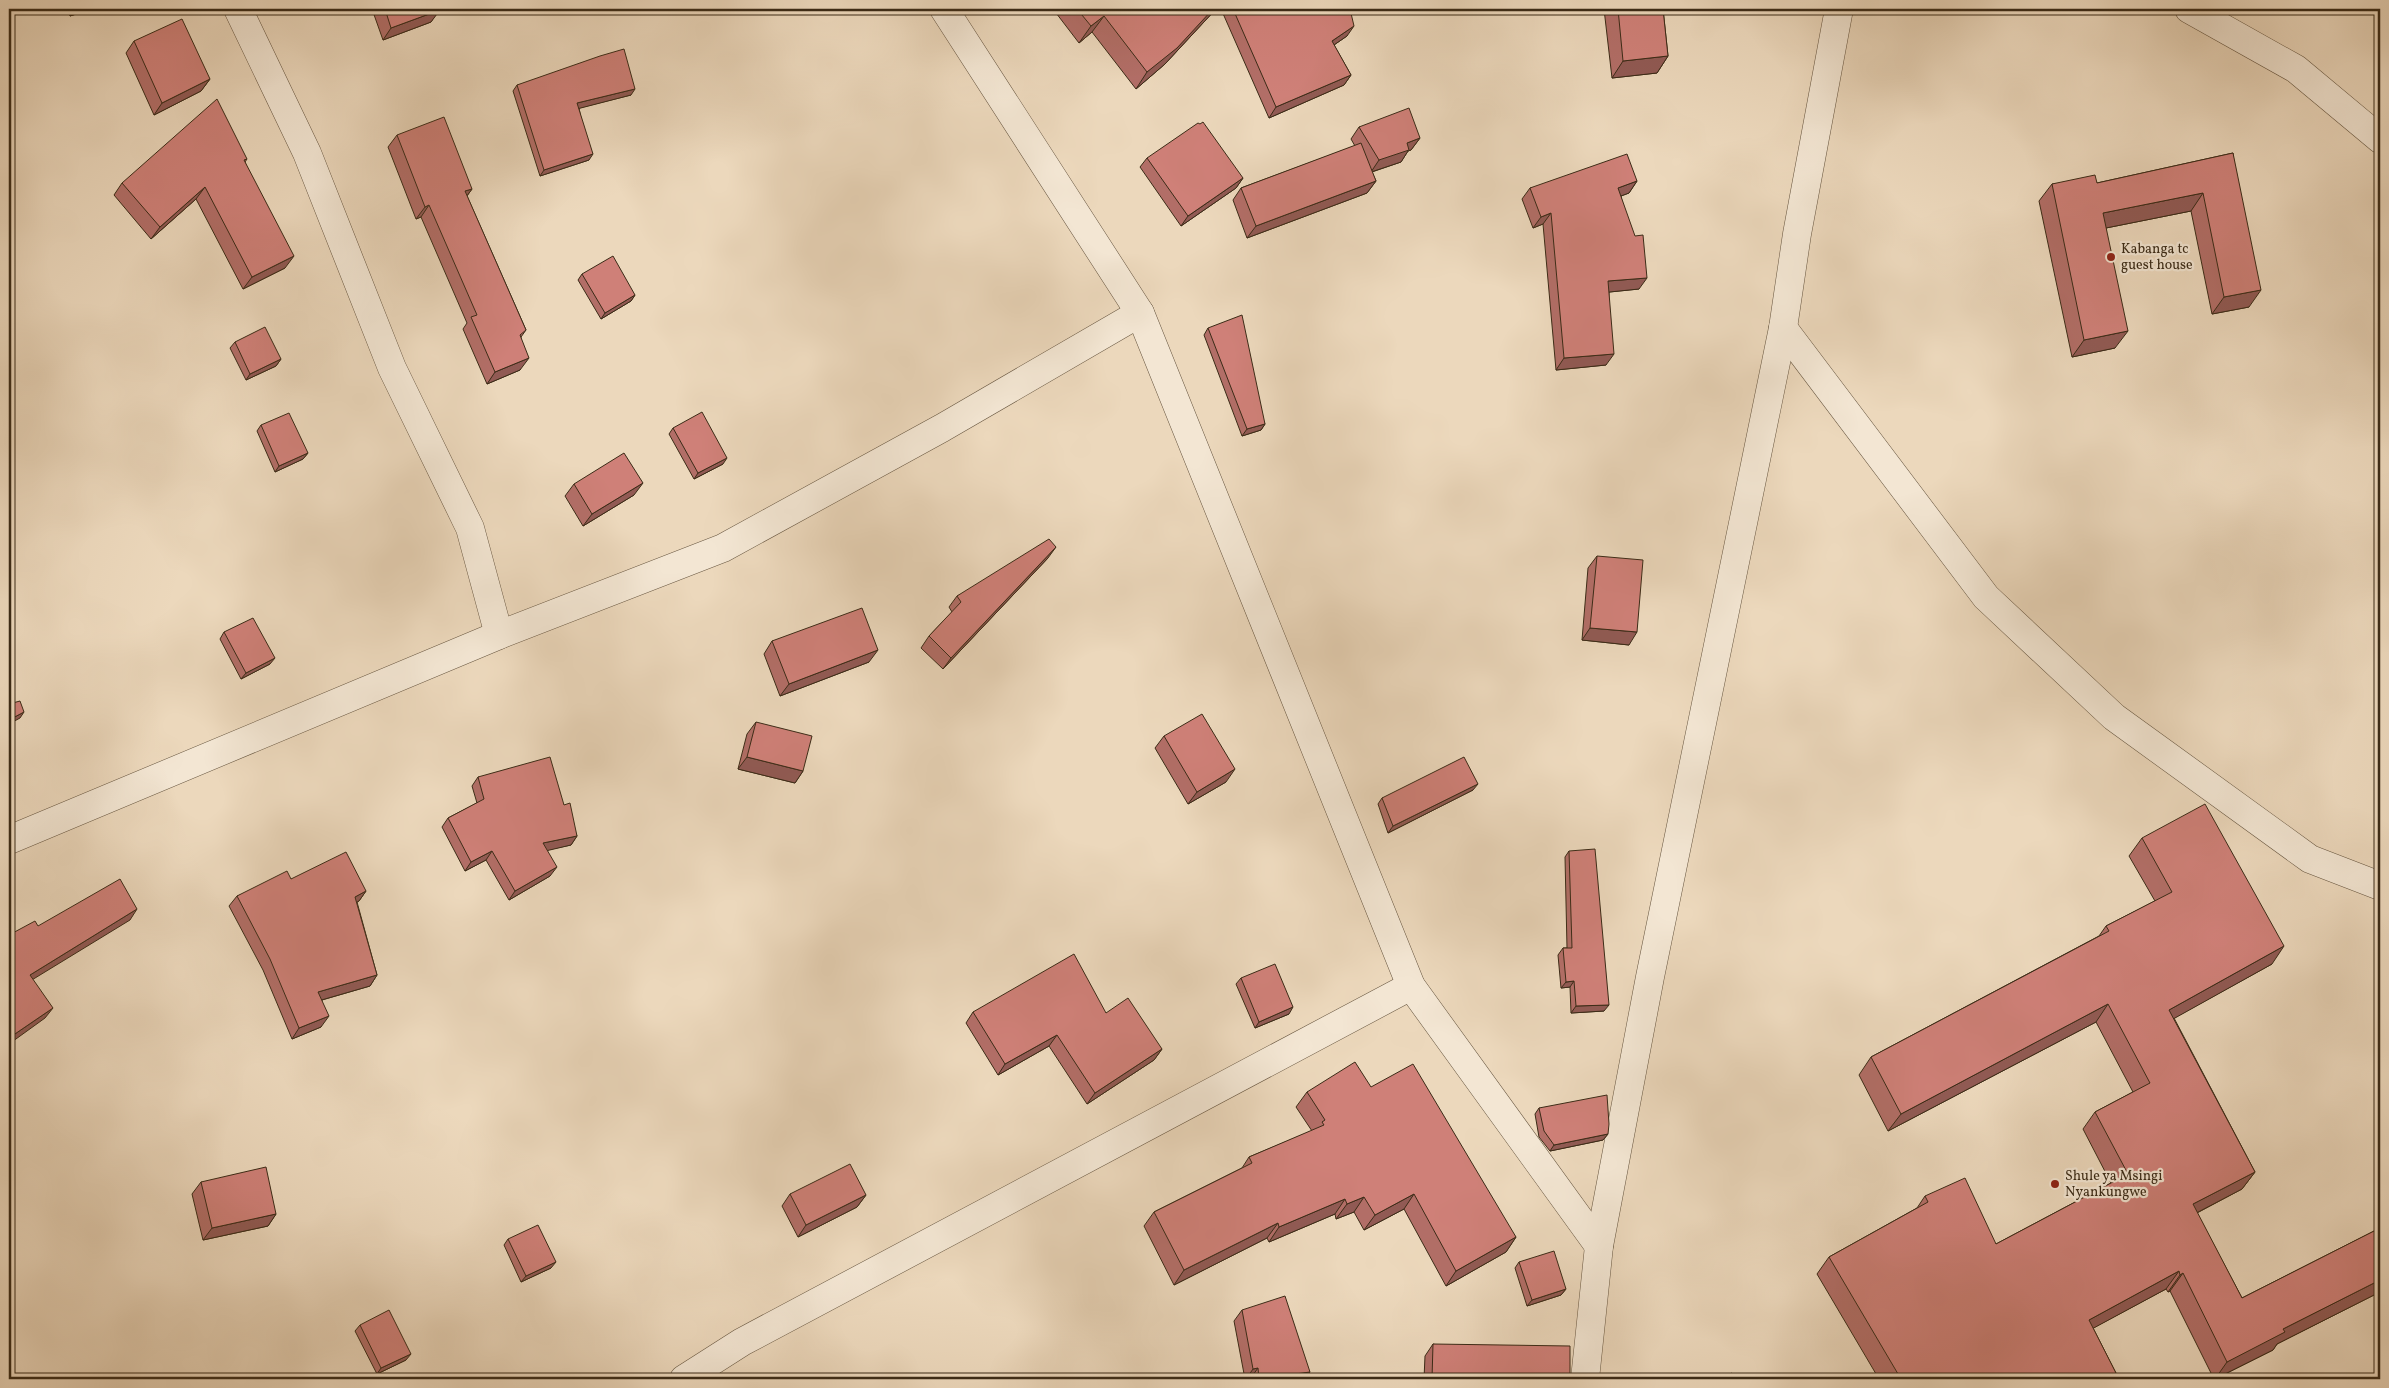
<svg xmlns="http://www.w3.org/2000/svg" width="2389" height="1388" viewBox="0 0 2389 1388" font-family="Vollkorn,serif">
	<rect width="100%" height="100%" fill="#ecd8bc"/>
	<filter id="stains"><feTurbulence type="fractalNoise" baseFrequency=".004" numOctaves="4"/><feColorMatrix values="0 0 0 0 .2 0 0 0 0 .09 0 0 0 0 .02 0 0 0 .5 -.17"/></filter>
	<radialGradient id="worn" r=".72"><stop offset=".6" stop-color="#630" stop-opacity="0"/><stop offset="1" stop-color="#630" stop-opacity=".3"/></radialGradient>
	<g fill="none" stroke-linecap="round" stroke-linejoin="round">
		<g stroke="#675640" stroke-width="29">
			<g id="minor">
				<path d="M238 9 307 153 392 368 470 528 499 635"/>
				<path d="M944 9 1140 313 1411 986 1599 1246"/>
				<path d="M2189 9 2296 69 2380 139"/>
				<path d="M1783 328 1986 597 2114 717 2310 859 2380 886"/>
				<path d="M9 840 499 635 723 548 942 428 1140 313"/>
				<path d="M684 1379 742 1342 1411 986"/>
				<path d="M1585 1379 1599 1246 1650 977 1783 328 1797 234 1839 9"/>
			</g>
		</g>
		<use href="#minor" stroke="#f3e6d3" stroke-width="28"/>
	</g>
	<g fill="#b26e67" stroke="#3b2b17">
		<path d="M67 9H92L70 16Z"/>
		<path d="M372 9H439L431 22 383 40Z"/>
		<path d="M1053 9H1216L1165 64 1136 89 1092 32 1079 43Z"/>
		<path d="M1221 9H1350L1347 36 1334 45 1351 75 1344 85 1269 118Z"/>
		<path d="M1604 9H1663L1668 56 1657 73 1612 78Z"/>
		<path d="M134 41 210 79 201 91 154 115 126 53Z"/>
		<path d="M517 85 631 95 579 108 589 160 540 176 513 91Z"/>
		<path d="M1359 127 1420 138 1411 150 1408 151 1401 162 1372 172 1376 181 1367 193 1247 238 1233 200 1241 188 1355 146 1351 139Z"/>
		<path d="M397 135 472 189 467 196 526 330 521 337 520 370 487 384 463 329 467 323 421 217 416 219 388 147Z"/>
		<path d="M2233 153 2249 307 2212 314 2191 211 2106 228 2115 348 2072 357 2039 201 2052 184 2097 183Z"/>
		<path d="M1147 158 1243 178 1236 188 1181 226 1140 167Z"/>
		<path d="M247 159 245 162 285 268 243 289 196 199 151 239 114 195 122 183Z"/>
		<path d="M1637 181 1629 193 1621 196 1639 289 1609 292 1606 365 1556 370 1543 224 1533 228 1522 199 1530 188Z"/>
		<path d="M582 274 635 295 631 301 601 319 578 280Z"/>
		<path d="M1208 328 1265 424 1261 430 1242 436 1204 335Z"/>
		<path d="M235 342 281 359 276 366 246 380 230 348Z"/>
		<path d="M261 425 308 453 303 459 275 472 257 431Z"/>
		<path d="M673 428 723 464 694 479 669 434Z"/>
		<path d="M574 484 634 495 583 526 565 496Z"/>
		<path d="M1597 556 1629 645 1582 640 1588 568Z"/>
		<path d="M1048 558 943 669 921 648 929 636 952 612 949 607 957 596Z"/>
		<path d="M224 632 270 664 241 679 220 639Z"/>
		<path d="M772 641 869 662 780 696 764 654Z"/>
		<path d="M756 722 803 771 795 783 738 769 747 734Z"/>
		<path d="M1164 736 1226 782 1188 804 1155 748Z"/>
		<path d="M478 777 564 805 577 836 571 845 547 850 550 876 509 900 486 860 465 871 442 827 448 818 477 803 472 786Z"/>
		<path d="M1473 790 1388 833 1378 804 1382 798Z"/>
		<path d="M2142 838 2272 964 2174 1018 2255 1172 2242 1189 2197 1213 2242 1298 2380 1228V1292L2277 1344 2273 1350 2215 1379H2214L2170 1291 2168 1292 2166 1289 2093 1328 2119 1379H1879L1817 1274 1829 1257 1917 1208 1925 1196 1996 1244 2111 1183 2083 1129 2095 1112 2133 1092 2096 1022 1888 1131 1859 1075 1871 1057 2099 936 2106 926 2155 901 2129 856Z"/>
		<path d="M1569 851 1604 1011 1571 1013 1570 987 1561 988 1558 955 1563 948H1567L1565 857Z"/>
		<path d="M291 879 366 891 359 901 357 902 377 975 370 986 322 1000 321 1027 292 1039 263 970 229 906 237 896Z"/>
		<path d="M1241 978 1289 1014 1255 1028 1236 984Z"/>
		<path d="M973 1012 1106 1013 1162 1049 1154 1060 1087 1104 1049 1046 998 1075 966 1023Z"/>
		<path d="M1371 1087 1516 1237 1506 1252 1446 1286 1404 1209 1364 1230 1354 1212 1336 1219 1335 1214 1269 1242 1267 1238 1174 1285 1144 1226 1154 1212 1242 1168 1249 1157 1312 1131 1296 1107 1307 1092Z"/>
		<path d="M1539 1108 1608 1134 1603 1140 1550 1151 1539 1137 1535 1114Z"/>
		<path d="M201 1182 276 1214 268 1226 203 1240 192 1194Z"/>
		<path d="M790 1194 866 1195 857 1207 798 1237 782 1206Z"/>
		<path d="M508 1239 551 1268 521 1282 504 1245Z"/>
		<path d="M1519 1262 1566 1289 1561 1295 1527 1306 1515 1268Z"/>
		<path d="M1242 1310 1305 1379H1245L1234 1321Z"/>
		<path d="M360 1325 406 1360 377 1374 355 1331Z"/>
		<path d="M1433 1344 1570 1379H1424L1425 1356Z"/>
	</g>
	<g fill="#915a54" stroke="#3b2b17">
		<path d="M75 9H92L70 16Z"/>
		<path d="M1213 9H1216L1165 64 1136 89 1147 72Z"/>
		<path d="M440 10 431 22 383 40 391 28Z"/>
		<path d="M1104 16 1092 32 1079 43 1091 26Z"/>
		<path d="M1354 26 1347 36 1325 51 1332 41Z"/>
		<path d="M1668 56 1657 73 1612 78 1623 61Z"/>
		<path d="M1351 75 1344 85 1269 118 1276 107Z"/>
		<path d="M210 79 201 91 154 115 162 103Z"/>
		<path d="M635 89 631 95 573 110 577 103Z"/>
		<path d="M1420 138 1411 150 1408 151 1401 162 1371 172 1379 160 1407 143Z"/>
		<path d="M593 154 589 160 540 176 544 170Z"/>
		<path d="M1243 178 1236 188 1181 226 1188 216Z"/>
		<path d="M1376 181 1367 193 1247 238 1256 226Z"/>
		<path d="M1637 181 1629 193 1610 200 1618 188Z"/>
		<path d="M205 187 196 199 151 239 160 227Z"/>
		<path d="M472 189 463 201 465 191Z"/>
		<path d="M2203 193 2191 211 2091 231 2103 213Z"/>
		<path d="M429 205 421 217 416 219 425 207Z"/>
		<path d="M1551 213 1543 224 1533 228 1541 217Z"/>
		<path d="M294 256 285 268 243 289 252 277Z"/>
		<path d="M1647 278 1639 289 1600 293 1608 281Z"/>
		<path d="M2261 290 2249 307 2212 314 2224 297Z"/>
		<path d="M635 295 631 301 601 319 605 313Z"/>
		<path d="M2128 331 2115 348 2072 357 2084 340Z"/>
		<path d="M1614 354 1606 365 1556 370 1564 358Z"/>
		<path d="M529 358 520 370 487 384 495 372Z"/>
		<path d="M281 359 276 366 246 380 250 374Z"/>
		<path d="M1265 424 1261 430 1242 436 1247 429Z"/>
		<path d="M308 453 303 459 275 472 279 466Z"/>
		<path d="M727 458 723 464 694 479 698 473Z"/>
		<path d="M643 483 634 495 583 526 592 514Z"/>
		<path d="M1056 547 1048 558 943 669 951 658Z"/>
		<path d="M1590 628 1637 632 1629 645 1582 640Z"/>
		<path d="M878 650 869 662 780 696 789 684Z"/>
		<path d="M275 658 270 664 241 679 246 673Z"/>
		<path d="M24 712 20 718 9 724V720Z"/>
		<path d="M747 757 803 771 795 783 738 769Z"/>
		<path d="M1235 769 1226 782 1188 804 1197 792Z"/>
		<path d="M1478 784 1473 790 1388 833 1393 826Z"/>
		<path d="M577 836 571 845 537 853 543 843Z"/>
		<path d="M492 851 486 860 465 871 471 862Z"/>
		<path d="M557 867 550 876 509 900 515 891Z"/>
		<path d="M366 891 359 901 348 907 355 897Z"/>
		<path d="M137 909 130 920 22 986 30 975Z"/>
		<path d="M2284 946 2272 964 2157 1028 2169 1010Z"/>
		<path d="M377 975 370 986 311 1003 318 992Z"/>
		<path d="M1574 981 1570 987 1561 988 1566 982Z"/>
		<path d="M2108 1004 2096 1022 1888 1131 1901 1114Z"/>
		<path d="M1609 1005 1604 1011 1571 1013 1576 1006Z"/>
		<path d="M1293 1007 1289 1014 1255 1028 1259 1022Z"/>
		<path d="M53 1008 45 1018 9 1044V1038Z"/>
		<path d="M329 1016 321 1027 292 1039 299 1028Z"/>
		<path d="M1057 1035 1049 1046 998 1075 1005 1064Z"/>
		<path d="M1162 1049 1154 1060 1087 1104 1095 1093Z"/>
		<path d="M1608 1134 1603 1140 1550 1151 1554 1145Z"/>
		<path d="M2255 1172 2242 1189 2181 1221 2193 1204Z"/>
		<path d="M1414 1194 1404 1209 1364 1230 1375 1215Z"/>
		<path d="M866 1195 857 1207 798 1237 806 1225Z"/>
		<path d="M1364 1197 1354 1212 1336 1219 1347 1204Z"/>
		<path d="M1345 1199 1335 1214 1269 1242 1279 1227Z"/>
		<path d="M276 1214 268 1226 203 1240 212 1228Z"/>
		<path d="M1278 1223 1267 1238 1174 1285 1184 1270Z"/>
		<path d="M1516 1237 1506 1252 1446 1286 1456 1271Z"/>
		<path d="M556 1262 551 1268 521 1282 526 1276Z"/>
		<path d="M2179 1271 2166 1289 2077 1337 2089 1320Z"/>
		<path d="M2183 1273 2170 1291 2168 1292 2180 1275Z"/>
		<path d="M2380 1280V1292L2277 1344 2273 1350 2215 1379 2227 1362 2283 1329Z"/>
		<path d="M1566 1289 1561 1295 1527 1306 1532 1300Z"/>
		<path d="M411 1354 406 1360 377 1374 381 1368Z"/>
		<path d="M1258 1368 1250 1379H1246L1253 1369Z"/>
		<path d="M1310 1372 1305 1379H1259Z"/>
	</g>
	<g fill="#cf8078" stroke="#3b2b17">
		<path d="M385 9H439L440 10 391 28Z"/>
		<path d="M1077 9H1213L1177 48 1147 72 1104 16 1091 26Z"/>
		<path d="M1233 9H1350L1354 26 1332 41 1351 75 1276 107Z"/>
		<path d="M1618 9H1663L1668 56 1623 61Z"/>
		<path d="M182 19 210 79 162 103 134 41Z"/>
		<path d="M624 49 635 89 577 103 593 154 544 170 517 85 600 56Z"/>
		<path d="M217 99 247 159 244 160 294 256 252 277 205 187 160 227 122 183Z"/>
		<path d="M1409 108 1420 138 1407 143 1409 150 1379 160 1359 127Z"/>
		<path d="M444 117 472 189 465 191 526 330 520 335 529 358 495 372 471 317 477 315 429 205 425 207 397 135Z"/>
		<path d="M1203 122 1243 178 1188 216 1147 158 1198 123 1200 124Z"/>
		<path d="M1361 143 1376 181 1256 226 1241 188Z"/>
		<path d="M2233 153 2261 290 2224 297 2203 193 2103 213 2128 331 2084 340 2052 184 2095 175 2097 183Z"/>
		<path d="M1627 154 1637 181 1618 188 1635 236 1643 235 1647 278 1608 281 1614 354 1564 358 1551 213 1541 217 1530 188Z"/>
		<path d="M613 256 635 295 605 313 582 274Z"/>
		<path d="M1242 315 1265 424 1247 429 1208 328Z"/>
		<path d="M265 327 281 359 250 374 235 342Z"/>
		<path d="M702 412 727 458 698 473 673 428Z"/>
		<path d="M289 413 308 453 279 466 261 425Z"/>
		<path d="M624 453 643 483 592 514 574 484Z"/>
		<path d="M1049 539 1056 547 951 658 929 636 961 602 957 596Z"/>
		<path d="M1597 556 1643 560 1637 632 1590 628Z"/>
		<path d="M862 608 878 650 789 684 772 641Z"/>
		<path d="M253 618 275 658 246 673 224 632Z"/>
		<path d="M20 701 24 712 9 720V704Z"/>
		<path d="M1202 714 1235 769 1197 792 1164 736Z"/>
		<path d="M756 722 812 736 803 771 747 757Z"/>
		<path d="M550 757 564 805 570 803 577 836 543 843 557 867 515 891 492 851 471 862 448 818 484 799 478 777Z"/>
		<path d="M1464 757 1478 784 1393 826 1382 798Z"/>
		<path d="M2205 804 2284 946 2169 1010 2255 1172 2193 1204 2242 1298 2380 1228V1280L2283 1329 2285 1332 2227 1362 2183 1273 2180 1275 2179 1271 2089 1320 2119 1379H1901L1829 1257 1928 1202 1925 1196 1965 1178 1996 1244 2128 1174 2095 1112 2150 1083 2108 1004 1901 1114 1871 1057 2109 931 2106 926 2172 892 2142 838Z"/>
		<path d="M1595 849 1609 1005 1576 1006 1574 981 1566 982 1563 948H1572L1569 851Z"/>
		<path d="M346 852 366 891 355 897 377 975 318 992 329 1016 299 1028 270 959 237 896 287 871 291 879Z"/>
		<path d="M120 879 137 909 30 975 53 1008 9 1038V935L35 921 38 926Z"/>
		<path d="M1074 954 1106 1013 1128 998 1162 1049 1095 1093 1057 1035 1005 1064 973 1012Z"/>
		<path d="M1275 964 1293 1007 1259 1022 1241 978Z"/>
		<path d="M1355 1062 1371 1087 1413 1064 1516 1237 1456 1271 1414 1194 1375 1215 1364 1197 1347 1204 1345 1199 1279 1227 1278 1223 1184 1270 1154 1212 1252 1163 1249 1157 1324 1125 1322 1122 1325 1120 1307 1092Z"/>
		<path d="M1607 1095 1609 1124 1608 1134 1554 1145 1544 1131 1539 1108Z"/>
		<path d="M850 1164 866 1195 806 1225 790 1194Z"/>
		<path d="M266 1167 276 1214 212 1228 201 1182Z"/>
		<path d="M538 1225 556 1262 526 1276 508 1239Z"/>
		<path d="M1554 1251 1566 1289 1532 1300 1519 1262Z"/>
		<path d="M1285 1296 1310 1372 1259 1379 1258 1368 1253 1369 1242 1310Z"/>
		<path d="M389 1310 411 1354 381 1368 360 1325Z"/>
		<path d="M1433 1344 1570 1346V1379H1432Z"/>
		<path d="M1732 1373 1735 1379H1720Z"/>
		<path d="M419 1375 421 1379H410Z"/>
	</g>
	<g fill="#8f2418" stroke="#f3e6d3" stroke-width="2">
		<circle cx="2111" cy="257" r="5"/>
		<circle cx="2055" cy="1184" r="5"/>
	</g>
	<g text-anchor="middle" dominant-baseline="central" stroke-width="4.5" stroke-linejoin="round" paint-order="stroke">
		<g font-size="14" fill="#3b2b17" stroke="#f3e6d3" text-anchor="start">
			<text x="2121" y="249">Kabanga tc<tspan x="2121" dy="16">guest house</tspan></text>
			<text x="2065" y="1176">Shule ya Msingi<tspan x="2065" dy="16">Nyankungwe</tspan></text>
		</g>
	</g>
	<rect width="2389" height="1388" fill="none" stroke="#ecd8bc" stroke-width="30"/>
	<rect x="10" y="10" width="2369" height="1368" fill="none" stroke="#3b2b17" stroke-width="2.5"/>
	<rect x="15" y="15" width="2359" height="1358" fill="none" stroke="#3b2b17"/>
	<rect width="100%" height="100%" filter="url(#stains)"/>
	<rect width="100%" height="100%" fill="url(#worn)"/>
</svg>
